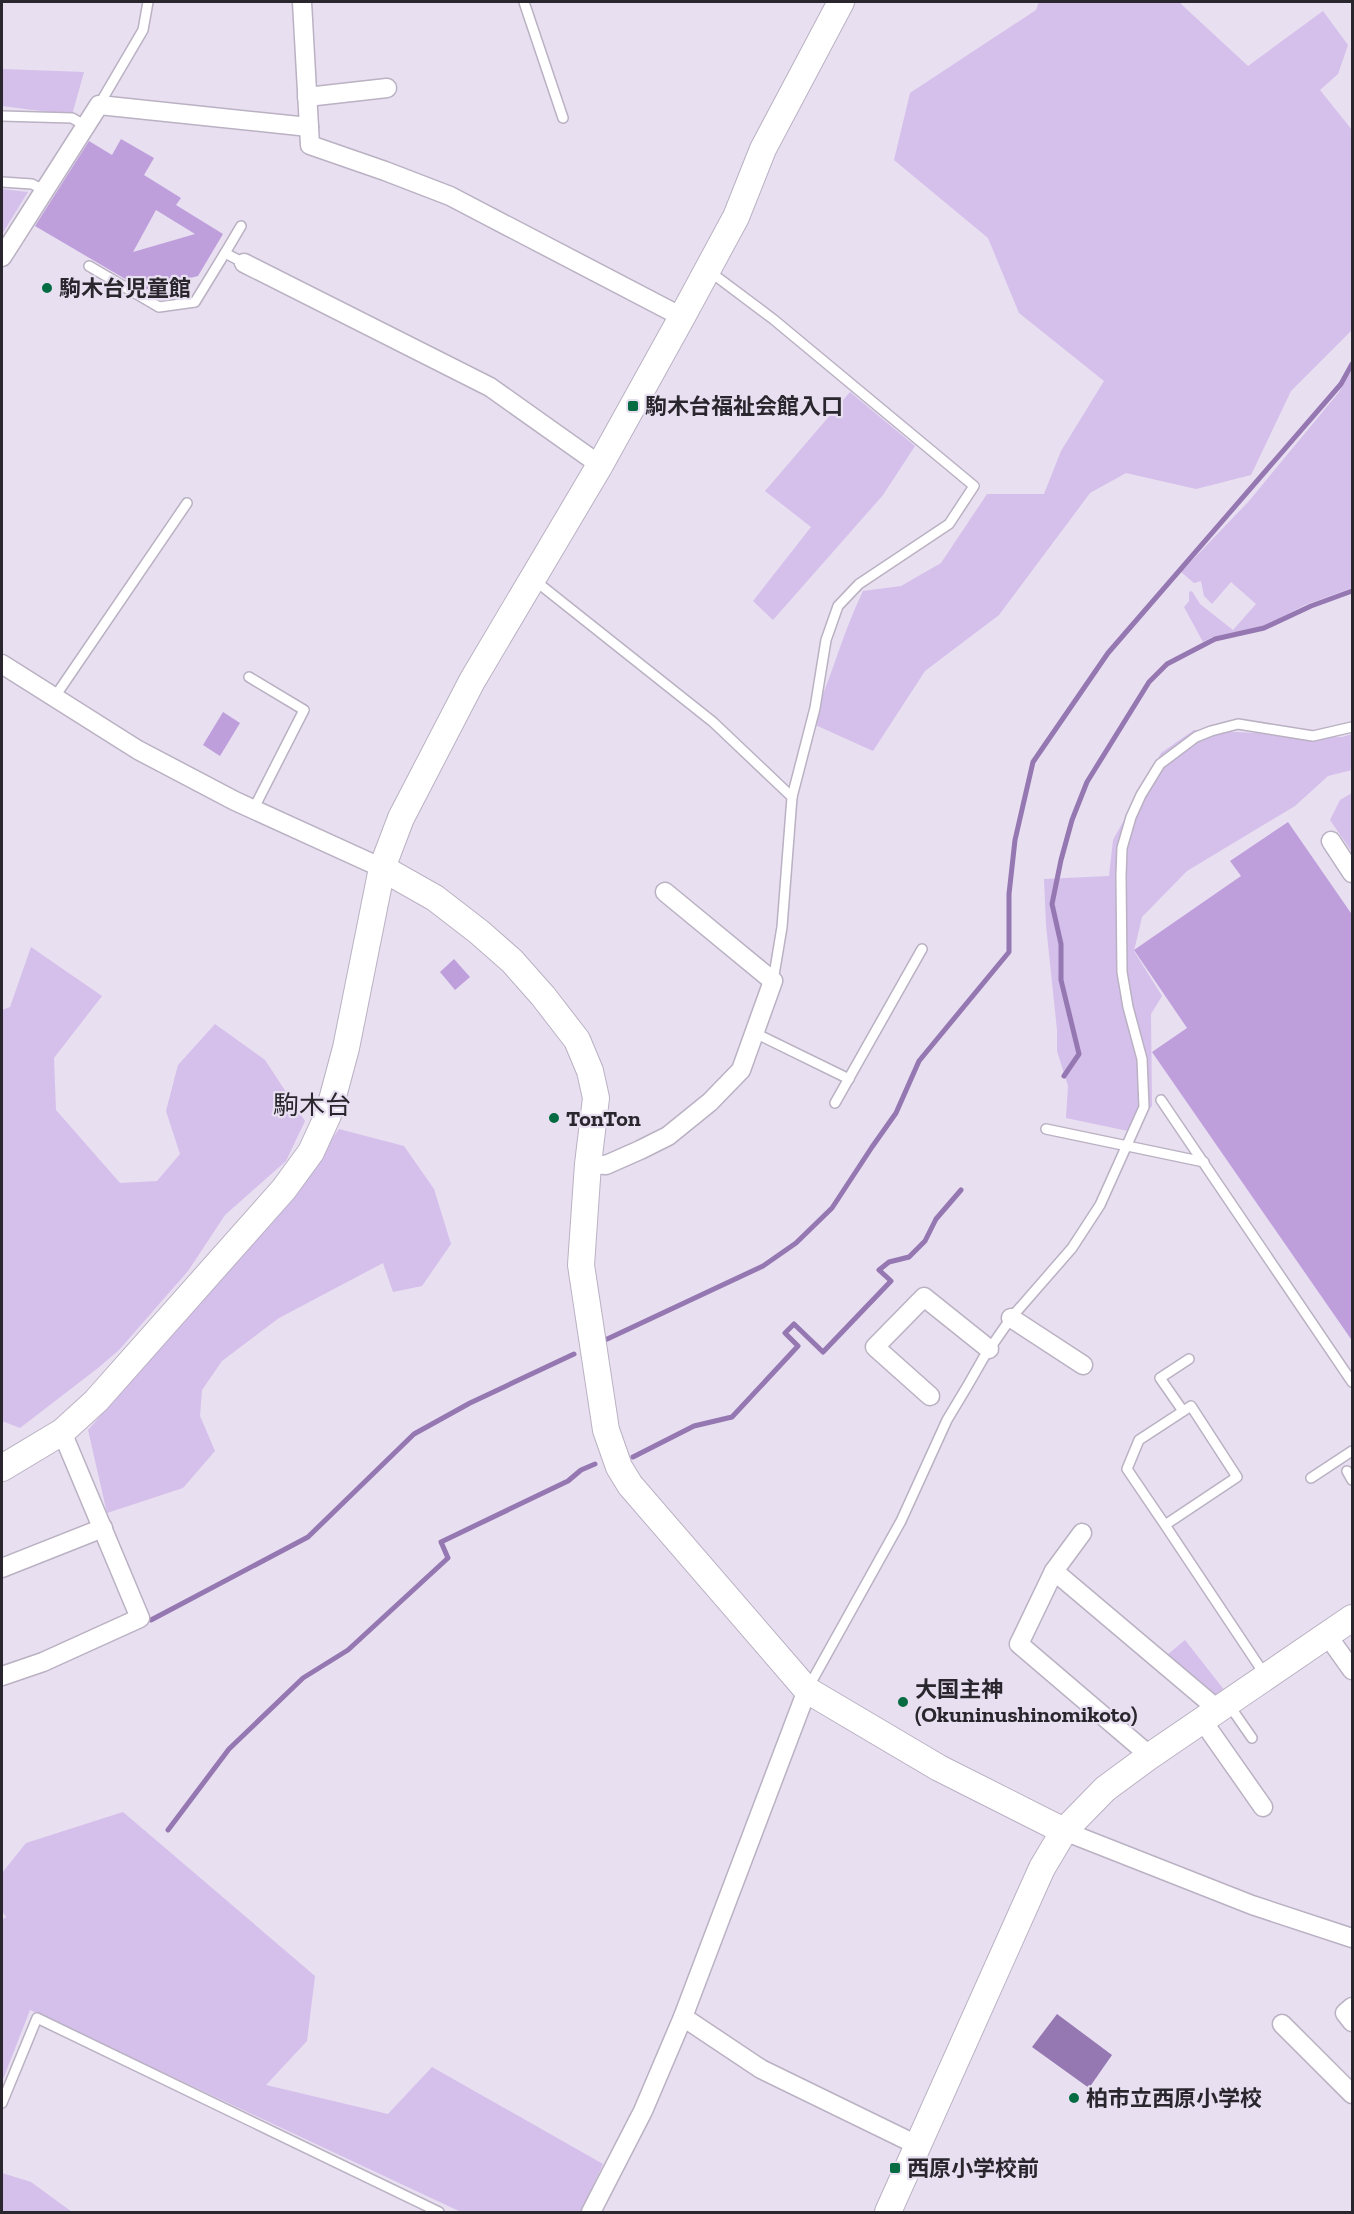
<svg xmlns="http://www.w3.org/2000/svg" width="1354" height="2214" viewBox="0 0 1354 2214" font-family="'Zilla Slab','Noto Sans JP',serif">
	<rect width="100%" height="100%" fill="#e8dff1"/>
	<g fill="#d5bfeb">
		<path d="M1039 2H1180L1181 4 1248 66 1323 11 1348 45 1338 74 1320 90 1352 130V330L1291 391 1251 475 1196 489 1126 473 1090 493 999 615 925 671 873 751 811 723C831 680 842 634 863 591L901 586 941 563 987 494H1044L1061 451 1104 381 1019 313 988 238 894 160 910 93 1036 10Z"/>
		<path d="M2 69 84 72 72 115 2 106Z"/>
		<path d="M2 189 28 192 2 234Z"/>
		<path d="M1352 370V588L1305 605 1267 625 1212 637 1203 642 1184 607 1189 601V592L1192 591 1200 604 1233 630 1256 604 1231 582 1212 604 1204 596 1201 581 1194 583 1181 572 1249 501 1339 392Z"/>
		<path d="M850 392 915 446 883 495 773 620 753 601 811 527 765 491Z"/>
		<path d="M1194 730 1342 737 1352 734V770L1328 776 1295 806 1187 871 1142 917 1134 951 1162 996 1151 1014 1152 1106 1128 1131 1066 1118 1068 1086 1057 1051V1030L1046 925 1044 879 1109 876 1113 840 1161 753Z"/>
		<path d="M1352 793V852L1330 820 1340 800Z"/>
		<path d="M31 947 102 996 54 1058 56 1110 120 1183 157 1181 180 1154 166 1111 178 1065 215 1024 265 1060 305 1121 286 1161 225 1215 188 1271 119 1350 98 1368 20 1428 2 1421V1010L10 1007Z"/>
		<path d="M339 1129 404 1146 434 1189 451 1244 422 1286 393 1292 383 1263 279 1318 222 1361 202 1390 200 1416 215 1451 183 1488 107 1513 88 1430 282 1208Z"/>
		<path d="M1185 1640 1225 1691 1218 1697 1167 1655Z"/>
		<path d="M123 1812 315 1976 307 2041 266 2085 388 2114 432 2067 603 2164 581 2212H461L30 2010 2 2082V1920L6 1917 2 1911V1873L26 1843Z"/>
		<path d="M2 2173 31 2182 72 2212H2Z"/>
	</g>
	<path fill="#9577b1" d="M1057 2014 1112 2055 1089 2088 1032 2047Z"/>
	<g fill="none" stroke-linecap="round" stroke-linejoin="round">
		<g stroke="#9577b1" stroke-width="5">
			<path d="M1064 1076 1079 1054 1061 980V944L1052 904 1061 860 1072 820 1087 782 1149 682 1167 664 1215 639 1264 628 1311 606 1352 591"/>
			<path d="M603 1341 763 1266 796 1243 832 1208 872 1147 896 1113 919 1061 1009 952V894L1015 840 1033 762 1108 653 1341 384 1352 364"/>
			<path d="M633 1457 694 1426 732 1417 798 1346 785 1333 794 1324 823 1352 891 1281 879 1270 889 1262 909 1257 925 1241 936 1219 961 1190"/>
			<path d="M151 1620 308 1537 414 1434 470 1403 574 1354"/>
			<path d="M168 1830 229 1749 303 1678 348 1650 448 1558 441 1542 568 1481 581 1470 595 1464"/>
		</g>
	</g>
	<g fill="#be9fdb" fill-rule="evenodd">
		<path d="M121 139 154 158 144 175 181 198 176 205 223 234 198 276 144 290 35 226 89 141 112 155ZM156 210 195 234 133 252Z"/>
		<path d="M223 712 240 723 220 756 203 745Z"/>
		<path d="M1288 822 1353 916V1342L1152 1052 1187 1028 1134 950 1241 876 1230 861Z"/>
		<path d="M454 959 470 977 455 990 440 972Z"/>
	</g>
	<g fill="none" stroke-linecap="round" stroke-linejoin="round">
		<g stroke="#bab1c3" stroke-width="12">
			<g id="lane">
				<path d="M524 2 563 118"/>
				<path d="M99 105 143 30 148 2"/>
				<path d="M2 116 72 118 86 126"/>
				<path d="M2 182 32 184 44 190"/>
				<path d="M225 253 241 226"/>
				<path d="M89 266 159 307 195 302 225 253 244 263"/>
				<path d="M709 271 773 319 974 486 949 524 859 584 838 606 826 640 815 708 792 797"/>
				<path d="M533 579 713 722 792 797 782 927 773 981"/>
				<path d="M249 677 304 710 253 810"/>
				<path d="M54 698 187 503"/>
				<path d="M755 1033 849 1079"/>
				<path d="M1161 1100 1352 1382"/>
				<path d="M835 1103 922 949"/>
				<path d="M1046 1129 1204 1162"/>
				<path d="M1183 1411 1160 1378 1189 1359"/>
				<path d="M1347 1471 1352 1480"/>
				<path d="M1311 1478 1352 1451"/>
				<path d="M1165 1525 1127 1469 1139 1440 1191 1406 1237 1477 1165 1525 1265 1675"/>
				<path d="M808 1688 901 1521 947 1420 968 1385 984 1357 1011 1318 1072 1248 1100 1205 1144 1107 1142 1059 1128 1007 1122 972 1121 876 1122 848 1131 817 1141 795 1160 764 1196 737 1211 731 1238 724 1313 736 1352 727"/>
				<path d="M1229 1705 1252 1738"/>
				<path d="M2 2103 37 2018 439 2212"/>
			</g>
		</g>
		<g stroke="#bab1c3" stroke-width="21">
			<g id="street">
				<path d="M302 2 310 145 385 171 450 196 682 317"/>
				<path d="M307 97 387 88"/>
				<path d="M2 257 99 105 309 127"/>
				<path d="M244 263 490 387 600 465"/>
				<path d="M2 664 138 750 235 801 382 868"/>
				<path d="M1331 841 1352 873"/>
				<path d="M588 1164 606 1165 640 1150 668 1136 710 1102 741 1070 773 981 665 892"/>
				<path d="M1011 1318 1083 1365"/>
				<path d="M930 1396 875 1347 924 1297 989 1349"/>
				<path d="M1082 1533 1054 1571 1019 1644 1142 1749 1147 1758"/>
				<path d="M2 1568 103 1528"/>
				<path d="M1054 1571 1209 1702 1216 1711"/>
				<path d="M1327 1635 1352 1670"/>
				<path d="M2 1676 43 1662 140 1618 62 1432"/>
				<path d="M1202 1720 1263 1807"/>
				<path d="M1064 1831 1252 1905 1352 1938"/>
				<path d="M1352 2007 1345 2013 1352 2022"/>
				<path d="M683 2017 761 2069 919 2146"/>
				<path d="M1282 2024 1352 2094"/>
				<path d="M591 2212 643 2111 683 2017 807 1690"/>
			</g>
		</g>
		<g stroke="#bab1c3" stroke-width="28">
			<g id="secondary">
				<path d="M382 868 435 898 479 932 512 961 543 996 577 1040 590 1071 596 1098 588 1164 581 1265 606 1430 619 1467 630 1485 807 1690 939 1768 1064 1831"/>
				<path d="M2 1468 62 1432 96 1401 284 1189 311 1152 328 1115 346 1048 382 868 401 818 472 681 600 465 682 317 736 217 763 149 841 2"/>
				<path d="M888 2212 1042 1868 1064 1831 1105 1789 1147 1758 1352 1618"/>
			</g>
		</g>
		<use href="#lane" stroke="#fff" stroke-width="9"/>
		<use href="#street" stroke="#fff" stroke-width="18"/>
		<use href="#secondary" stroke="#fff" stroke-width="26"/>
	</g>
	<g fill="#046b42" stroke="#e8dff1" stroke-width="2">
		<circle cx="47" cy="288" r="6"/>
		<rect x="627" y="400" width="12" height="12" rx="3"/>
		<circle cx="554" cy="1118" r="6"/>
		<circle cx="903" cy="1702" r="6"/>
		<circle cx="1074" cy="2098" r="6"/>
		<rect x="889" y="2162" width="12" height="12" rx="3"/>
	</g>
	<g text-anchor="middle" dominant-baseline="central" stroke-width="4.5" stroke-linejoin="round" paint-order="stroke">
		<g font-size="22" font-weight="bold" fill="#29262d" stroke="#e8dff1" text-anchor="start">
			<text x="59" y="288">駒木台児童館</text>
			<text x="645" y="406">駒木台福祉会館入口</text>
			<text x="566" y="1118">TonTon</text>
			<text x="915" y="1689">大国主神<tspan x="915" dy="25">(Okuninushinomikoto)</tspan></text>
			<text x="1086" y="2098">柏市立西原小学校</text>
			<text x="907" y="2168">西原小学校前</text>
		</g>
		<g font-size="26" fill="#29262d" stroke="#e8dff1">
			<text x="312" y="1105">駒木台</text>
		</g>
	</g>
	<rect width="1354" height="2214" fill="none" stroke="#29262d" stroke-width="6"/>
</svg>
